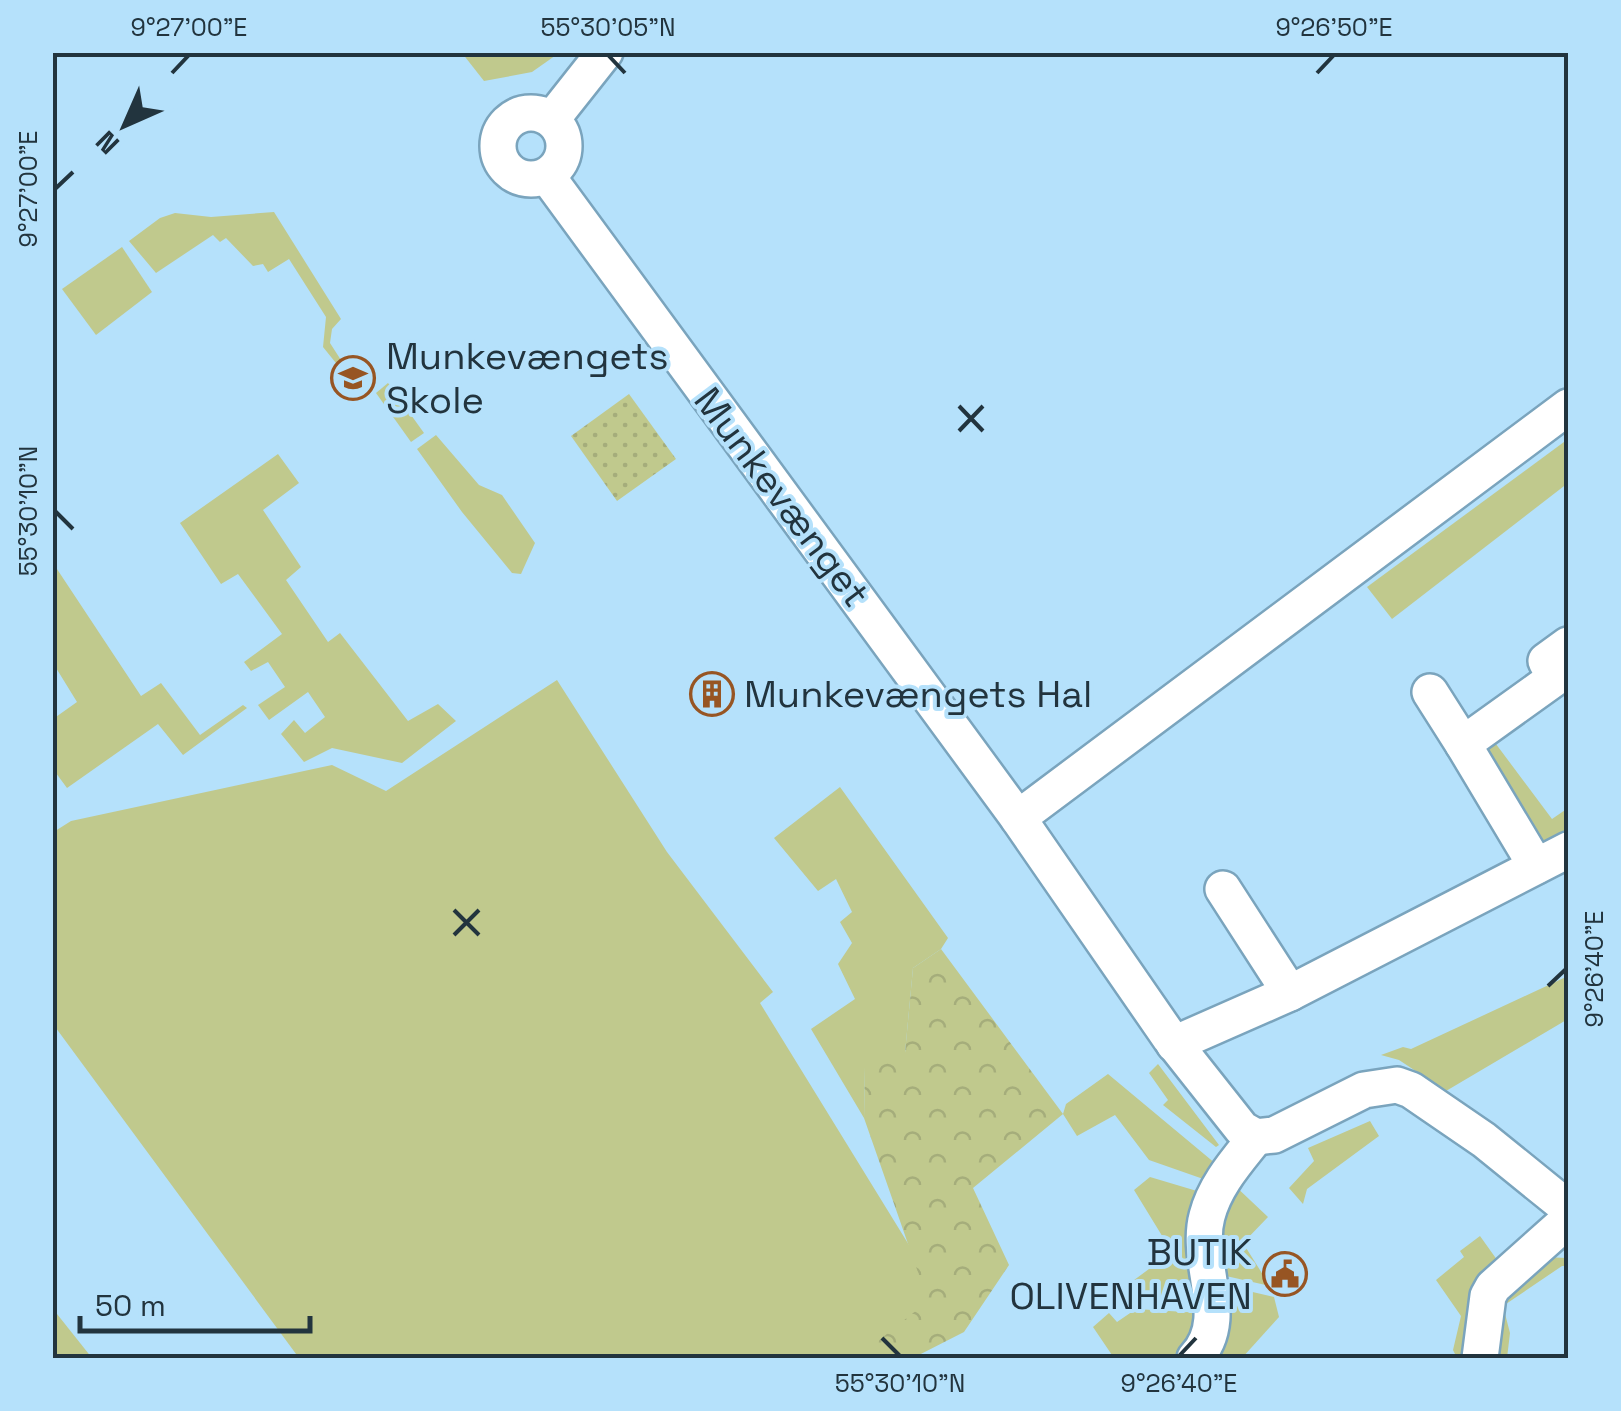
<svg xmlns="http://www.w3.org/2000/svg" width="1621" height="1411" viewBox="0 0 1621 1411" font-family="'Space Grotesk',sans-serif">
	<defs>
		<pattern id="forest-crowns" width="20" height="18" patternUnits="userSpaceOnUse" patternTransform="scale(2.5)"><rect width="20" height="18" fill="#c0c98d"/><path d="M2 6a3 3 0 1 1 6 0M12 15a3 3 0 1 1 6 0" fill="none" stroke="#a5ad7b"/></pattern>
		<pattern id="park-dots" width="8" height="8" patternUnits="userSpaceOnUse" patternTransform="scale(2.5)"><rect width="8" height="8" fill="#c0c98d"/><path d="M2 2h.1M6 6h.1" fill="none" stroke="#a5ad7b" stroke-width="1.8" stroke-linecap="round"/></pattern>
	</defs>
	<rect width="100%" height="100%" fill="#b5e1fb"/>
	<g fill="#c0c98d">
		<path d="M462 53H559L532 72 484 81Z"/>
		<path d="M274 212 341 319 332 329 330 343 348 371 344 373 323 347 326 317 289 259 268 272 263 264 253 266 226 238 220 242 213 235 156 273 129 241 160 218 175 213 211 217Z"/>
		<path d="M122 247 152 292 96 335 62 289Z"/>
		<path d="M388 383 424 433 411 442 376 393Z"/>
		<path d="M436 435 479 485 502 495 535 543 521 574 512 573 462 512 417 449Z"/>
		<path d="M1568 439V483L1392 619 1367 587Z"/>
		<path d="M278 454 299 483 263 510 301 567 286 580 328 642 340 633 408 721 438 704 456 721 402 763 332 748 304 762 281 734 294 720 305 733 325 717 308 692 269 720 258 705 285 687 268 662 251 671 244 662 282 634 238 574 221 584 180 523Z"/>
		<path d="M53 563 141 696 161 683 200 735 243 705 247 708 183 755 158 724 67 788 53 769V719L77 702 53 663V634L55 631 52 627Z"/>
		<path d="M557 680 667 852 773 992 760 1003 949 1310 883 1358H299L53 1024 52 833 71 821 332 765 386 791Z"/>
		<path d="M1490 736 1552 819 1568 808V838L1548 848 1538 843 1484 759Z"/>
		<path d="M840 787 948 938 941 949 913 968 905 1053 865 1067 864 1118 811 1029 855 999 838 964 852 943 840 922 852 912 836 879 818 891 774 838Z"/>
		<path d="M1568 976V1019L1446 1091 1399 1060 1381 1055 1403 1047 1411 1049Z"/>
		<path d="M1158 1064 1219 1145 1216 1147 1163 1105 1168 1100 1149 1073Z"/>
		<path d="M1108 1074 1216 1164 1209 1181 1149 1160 1115 1115 1077 1136 1063 1114 1066 1104Z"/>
		<path d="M1370 1121 1379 1136 1307 1189 1303 1204 1289 1188 1314 1161 1308 1148Z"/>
		<path d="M1150 1177 1207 1194 1201 1298H1136L1126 1286 1172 1252 1134 1190Z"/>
		<path d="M1232 1183 1268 1217 1243 1243 1270 1286 1213 1273 1219 1208Z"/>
		<path d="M1480 1236 1500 1264 1469 1358H1457L1453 1350 1461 1316 1436 1280 1464 1257 1460 1251Z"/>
		<path d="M1541 1257 1568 1258V1266H1562L1503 1306 1510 1333 1507 1358H1488L1495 1299Z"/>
		<path d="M1218 1284 1274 1297 1279 1317 1242 1358H1210Z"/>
		<path d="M1136 1309 1202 1313 1181 1358H1114L1093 1327 1109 1313 1117 1322Z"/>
		<path d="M57 1314 92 1358H53V1317Z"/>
	</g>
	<path fill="url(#forest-crowns)" d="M941 949 1063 1114 973 1188 1009 1265 964 1332 913 1358H857L928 1301 864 1118 865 1066 881 1053H905L913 968Z"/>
	<path fill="url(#park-dots)" d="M629 394 676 459 617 501 571 436Z"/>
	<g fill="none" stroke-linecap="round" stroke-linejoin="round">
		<g stroke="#7aa4bd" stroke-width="40">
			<g id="minor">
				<circle cx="531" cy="146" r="33"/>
				<path d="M552 119 605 52"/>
				<path d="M547 176 1018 818 1170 1038 1242 1129 1256 1137 1274 1135 1364 1090 1397 1085 1411 1090 1484 1140 1568 1208"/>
				<path d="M1430 692 1463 744"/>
				<path d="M1018 818 1568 407"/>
				<path d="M1536 866 1463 744 1555 678 1546 661 1568 645"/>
				<path d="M1223 889 1290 993"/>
				<path d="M1174 1044 1290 993 1568 850"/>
				<path d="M1195 1358C1233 1319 1194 1263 1207 1216 1215 1185 1237 1161 1256 1137"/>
				<path d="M1480 1358 1488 1296 1493 1287 1568 1220"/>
			</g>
		</g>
		<use href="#minor" stroke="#fff" stroke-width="35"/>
	</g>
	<path fill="none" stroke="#22343e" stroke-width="4" d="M608 55 625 73M172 73 189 55M1317 73 1334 55M55 189 73 172M959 406 983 431M959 431 983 406M55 511 73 529M454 910 479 935M454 935 479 910M1548 986 1566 969M882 1338 900 1356M1179 1356 1196 1338"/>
	<defs>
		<g id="school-ring" transform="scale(2.25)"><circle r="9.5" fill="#b5e1fb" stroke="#975523" stroke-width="1.5"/><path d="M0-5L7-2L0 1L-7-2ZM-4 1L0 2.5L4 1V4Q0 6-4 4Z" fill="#975523"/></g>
		<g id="building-ring" transform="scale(2.25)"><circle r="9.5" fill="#b5e1fb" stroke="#975523" stroke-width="1.5"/><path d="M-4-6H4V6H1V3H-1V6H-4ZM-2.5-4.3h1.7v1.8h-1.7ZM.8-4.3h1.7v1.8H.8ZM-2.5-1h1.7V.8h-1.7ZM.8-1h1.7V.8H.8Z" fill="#975523"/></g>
		<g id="civic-ring" transform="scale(2.25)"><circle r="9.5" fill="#b5e1fb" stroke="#975523" stroke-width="1.5"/><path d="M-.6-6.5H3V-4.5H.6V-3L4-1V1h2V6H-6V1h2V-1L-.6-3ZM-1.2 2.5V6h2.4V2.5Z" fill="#975523"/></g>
	</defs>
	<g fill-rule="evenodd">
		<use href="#school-ring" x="353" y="378"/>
		<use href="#building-ring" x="712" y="694"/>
		<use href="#civic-ring" x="1285" y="1274"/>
	</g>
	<g text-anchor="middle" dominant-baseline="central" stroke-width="8" stroke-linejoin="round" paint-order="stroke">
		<g font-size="38" fill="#22343e" stroke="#b5e1fb" text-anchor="start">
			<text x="386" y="356">Munkevængets<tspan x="386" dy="44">Skole</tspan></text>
			<text x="744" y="694">Munkevængets Hal</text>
			<text x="1252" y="1252" text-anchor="end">BUTIK<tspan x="1252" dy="44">OLIVENHAVEN</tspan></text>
		</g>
		<g font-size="38" fill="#22343e" stroke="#b5e1fb">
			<text transform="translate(782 497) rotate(53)">Munkevænget</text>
		</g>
	</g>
	<rect width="1621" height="1411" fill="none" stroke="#b5e1fb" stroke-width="110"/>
	<g transform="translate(125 125) rotate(225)" stroke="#b5e1fb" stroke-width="8" paint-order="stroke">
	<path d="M0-8L18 38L0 25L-18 38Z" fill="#22343e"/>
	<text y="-15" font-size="28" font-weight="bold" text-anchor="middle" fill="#22343e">N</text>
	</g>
	<path d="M80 1316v15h230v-15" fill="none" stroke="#22343e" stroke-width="5"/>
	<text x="95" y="1316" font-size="30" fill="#22343e" stroke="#b5e1fb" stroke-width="8" paint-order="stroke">50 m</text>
	<rect x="55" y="55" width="1511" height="1301" fill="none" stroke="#22343e" stroke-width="4"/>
	<g font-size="25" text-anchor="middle" fill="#22343e">
		<text x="189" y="36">9°27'00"E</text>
		<text x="608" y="36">55°30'05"N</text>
		<text x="1334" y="36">9°26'50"E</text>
		<text transform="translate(28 189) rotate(-90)" y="9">9°27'00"E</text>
		<text transform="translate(28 511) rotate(-90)" y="9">55°30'10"N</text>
		<text transform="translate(1594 969) rotate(-90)" y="9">9°26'40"E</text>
		<text x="900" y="1392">55°30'10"N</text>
		<text x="1179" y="1392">9°26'40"E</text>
	</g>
</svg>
